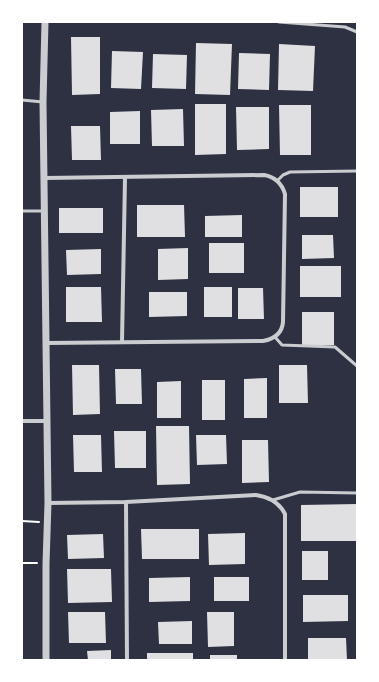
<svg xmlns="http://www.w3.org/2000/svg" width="379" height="682" viewBox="0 0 379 682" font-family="'Source Sans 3',sans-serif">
	<rect width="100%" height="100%" fill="#2d3142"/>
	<g fill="#e0e0e3">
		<path d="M71 37H100V94L72 95Z"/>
		<path d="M196 43 232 44 230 95 195 94Z"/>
		<path d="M279 44 315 46 313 91 278 90Z"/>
		<path d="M112 51 143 52 141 89 111 88Z"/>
		<path d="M239 53 270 54 269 90 238 89Z"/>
		<path d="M153 54 187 55 186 89 152 88Z"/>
		<path d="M195 104H226V154L195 155Z"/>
		<path d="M279 105H311V155H280Z"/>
		<path d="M236 107H269V149L237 150Z"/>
		<path d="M183 109 184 146H152L151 110Z"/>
		<path d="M140 111V144H110V112Z"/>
		<path d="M71 126H100L101 160H72Z"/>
		<rect x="300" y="187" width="38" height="30"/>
		<path d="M137 205H184L185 237H137Z"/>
		<rect x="59" y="208" width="44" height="25"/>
		<path d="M242 215V237H205V216Z"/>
		<path d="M302 235H333L334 258 302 259Z"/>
		<rect x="209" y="243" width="35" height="30"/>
		<path d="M188 248V279L158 280V249Z"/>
		<path d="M101 249V274L67 275 66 250Z"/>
		<rect x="300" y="266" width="41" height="31"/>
		<path d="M66 287H101L102 322H66Z"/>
		<rect x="204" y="287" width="28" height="30"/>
		<path d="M238 288H263L264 319H238Z"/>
		<path d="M149 292H187V316L149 317Z"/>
		<rect x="302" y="312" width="32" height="33"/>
		<path d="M72 365H99L100 414 73 415Z"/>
		<path d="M279 365H307L308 403H279Z"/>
		<path d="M115 369H141L142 404H116Z"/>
		<path d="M267 378V418H244V379Z"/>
		<rect x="202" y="380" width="23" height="40"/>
		<path d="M181 381V418H157V382Z"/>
		<path d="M156 426H189L190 484 157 485Z"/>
		<path d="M114 431H146V468H115Z"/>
		<path d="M73 435H101L102 472H74Z"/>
		<path d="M196 435H226L227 464 197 465Z"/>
		<path d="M242 440H268L269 482 242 483Z"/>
		<path d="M357 504V541H301V505Z"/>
		<path d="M141 529H199V559H142Z"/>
		<path d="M245 533V564L209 565 208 534Z"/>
		<path d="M103 534 104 558 68 559 67 535Z"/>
		<rect x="302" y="551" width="26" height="29"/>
		<path d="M67 569H111L112 602 68 603Z"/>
		<path d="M190 577V601L149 602V578Z"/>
		<rect x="214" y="577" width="35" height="24"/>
		<path d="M303 595H348V621L303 622Z"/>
		<path d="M68 612H105L106 643H69Z"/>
		<path d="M207 612H234V646L208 647Z"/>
		<path d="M192 621V644H159L158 622Z"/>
		<path d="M308 638H346L347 660H308Z"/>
		<path d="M111 650V660H88L87 651Z"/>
		<rect x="147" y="653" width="46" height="7"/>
		<rect x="210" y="655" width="27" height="5"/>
	</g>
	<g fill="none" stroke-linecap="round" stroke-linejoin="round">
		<g stroke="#fff" stroke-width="2">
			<path d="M22 521 39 522"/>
			<path d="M22 563H37"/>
		</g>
		<g stroke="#caccd0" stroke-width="3">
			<path d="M279 22 345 27 357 32"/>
			<path d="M22 100 43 102"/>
			<path d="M277 181 283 175 290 172 357 171"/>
			<path d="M22 211H44"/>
			<path d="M275 337 282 345 335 347 357 366"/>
			<path d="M273 500 300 492 357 493"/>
		</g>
		<g stroke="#caccd0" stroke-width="4">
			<path d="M45 178 264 175C275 177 282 184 285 194L283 322C282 334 274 339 263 341L46 343"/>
			<path d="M122 342 125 178"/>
			<path d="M22 421H46"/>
			<path d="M126 502 127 660"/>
			<path d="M48 503 126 502 256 495C269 497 279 502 285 514V660"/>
		</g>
		<path stroke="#caccd0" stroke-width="7" d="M45 22 43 102 48 503 46 564V660"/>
	</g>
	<rect width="379" height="682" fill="none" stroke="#ffffff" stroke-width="46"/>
</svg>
